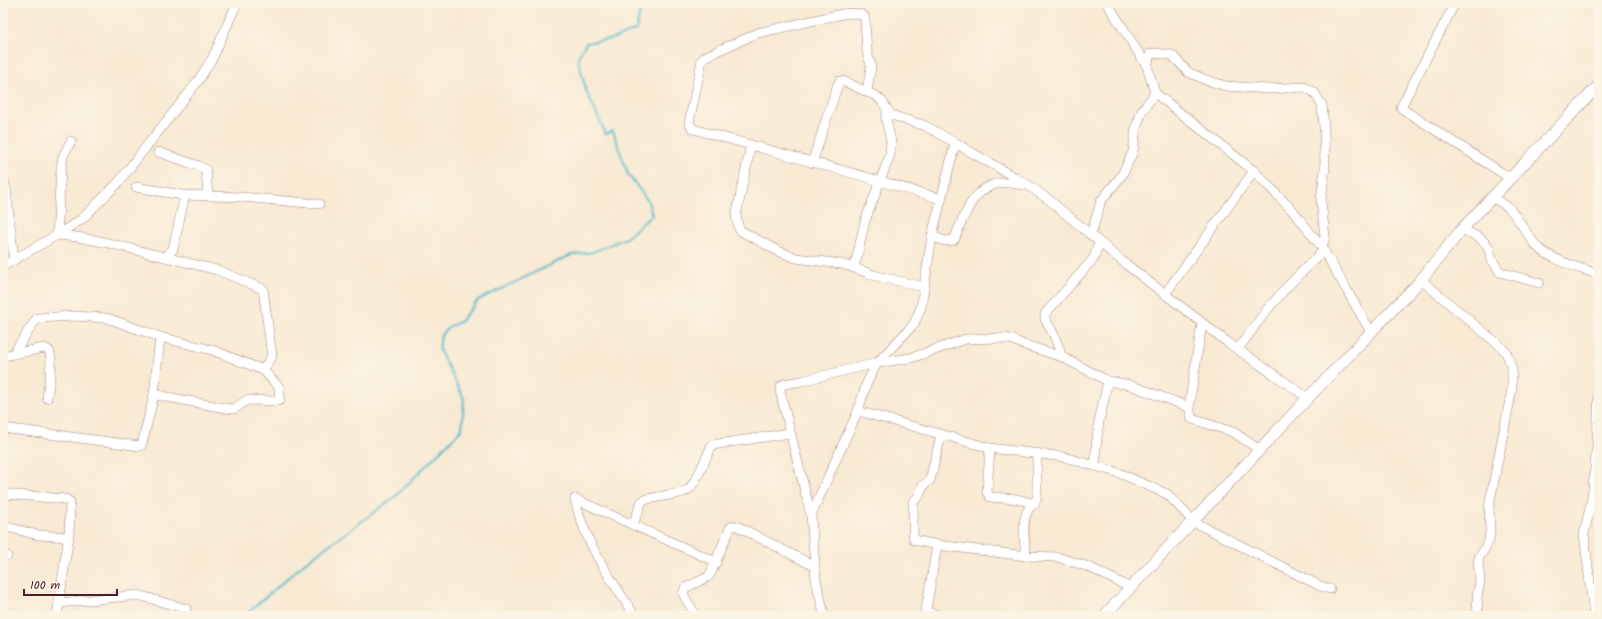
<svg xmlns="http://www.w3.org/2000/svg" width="1602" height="619" viewBox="0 0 1602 619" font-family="Kalam,sans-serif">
	<rect width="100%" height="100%" fill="#fcf5e5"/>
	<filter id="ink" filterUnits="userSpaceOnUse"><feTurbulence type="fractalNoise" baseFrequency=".025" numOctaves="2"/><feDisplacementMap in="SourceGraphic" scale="8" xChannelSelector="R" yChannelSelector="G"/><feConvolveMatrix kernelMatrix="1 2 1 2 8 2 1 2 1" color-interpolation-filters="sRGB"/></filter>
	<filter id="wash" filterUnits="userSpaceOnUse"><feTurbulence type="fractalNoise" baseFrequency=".012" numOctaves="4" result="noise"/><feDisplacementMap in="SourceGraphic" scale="16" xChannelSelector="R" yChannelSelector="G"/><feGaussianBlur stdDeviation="0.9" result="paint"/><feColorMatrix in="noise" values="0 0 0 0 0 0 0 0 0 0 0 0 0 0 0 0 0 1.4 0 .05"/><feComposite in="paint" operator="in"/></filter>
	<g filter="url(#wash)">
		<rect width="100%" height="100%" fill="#f8e9d3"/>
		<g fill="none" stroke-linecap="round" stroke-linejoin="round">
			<path stroke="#4eb9cb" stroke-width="2" d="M244 616 307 561 395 497 462 429 464 399 439 349 441 335 450 326 460 322 478 300 571 255 593 252 626 238 652 215 648 201 628 174 613 131 606 134 586 91 578 57 586 43 612 39 636 30 642 3"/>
		</g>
	</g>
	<g filter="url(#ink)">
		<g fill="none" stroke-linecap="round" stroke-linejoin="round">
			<g stroke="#a1847f" stroke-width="10">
				<g id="minor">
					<path d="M1107 3 1147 66 1155 93 1254 171 1294 212 1323 249 1371 332"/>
					<path d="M1455 3 1401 107 1404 110 1510 178"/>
					<path d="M1147 66 1150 54 1155 53 1172 55 1188 72 1206 80 1226 86 1268 89 1304 87 1314 92 1322 105 1324 127 1325 168 1321 201 1325 237 1322 247"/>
					<path d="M867 92 871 66 867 52 865 20 864 16C854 11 842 14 833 16L758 33 706 56 702 60 689 123 693 129C775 152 859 174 941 199"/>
					<path d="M71 141 63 156 61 169 57 235 77 237 104 242 217 270 263 289 272 356 263 370"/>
					<path d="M751 145 736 216 739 229 743 232 778 251 796 258 841 264 852 267 873 275 923 287"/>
					<path d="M158 152 199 166 206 170 208 196"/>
					<path d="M812 163 838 84 840 81H843L876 96 881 100 891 115 926 126 1028 185 1049 200 1122 261 1227 342 1308 398"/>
					<path d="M3 178 6 189 14 260"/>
					<path d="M136 187 182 195 241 197 319 204"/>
					<path d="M1492 197 1508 207 1514 214 1536 246C1553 261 1578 267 1599 275"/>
					<path d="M1462 229 1480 238 1488 246 1492 260 1500 272 1539 283"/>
					<path d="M1091 235 1101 201 1122 175 1133 152 1136 128 1142 111 1155 93"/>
					<path d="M932 236 945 241 954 240C964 217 971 189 999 183 1006 182 1016 184 1024 185"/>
					<path d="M166 257 173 249 185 195"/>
					<path d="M3 266 57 235 82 219 117 184 198 81 213 57 237 3"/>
					<path d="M852 267 856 261 865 221 890 155 891 142 886 119 887 111"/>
					<path d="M1421 280 1499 345 1506 352 1509 360 1512 369V389L1489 506 1490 532 1489 541 1479 558 1478 563 1480 581 1477 597 1478 616"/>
					<path d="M1165 294 1254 171"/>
					<path d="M1202 323 1189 407 1192 419 1233 432 1260 450"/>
					<path d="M1238 349 1266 311 1286 288 1324 250"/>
					<path d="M13 354 44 348C47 349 50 350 50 354 53 366 48 386 47 398"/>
					<path d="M3 356 13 354 37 318 74 316 107 318 160 337 212 350 263 370 279 387 280 400 277 401 247 400 234 409H230L157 395H154"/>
					<path d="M1062 357 1054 335 1045 319V314L1094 258 1099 242"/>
					<path d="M858 411 990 448 1064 457 1119 473 1167 494 1194 522 1320 586 1330 589"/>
					<path d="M3 428 140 446 142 444 154 395 160 337"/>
					<path d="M941 435 930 480 923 486 919 496 913 502C914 509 912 535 914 540L937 545 1026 556 1057 557 1089 567 1131 588"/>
					<path d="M990 448 987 492 990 497 1017 499 1035 504"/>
					<path d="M1095 466 1096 448 1099 421 1108 381"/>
					<path d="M3 494 66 499 70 502 69 535 57 616"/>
					<path d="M575 499 716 562"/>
					<path d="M575 499C584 542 611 580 635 616"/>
					<path d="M811 515 858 411 866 385 877 363 914 324 921 307 932 236 955 144"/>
					<path d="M633 525 642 501C653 496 681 495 688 490 696 484 707 455 712 445L790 433"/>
					<path d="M3 526 38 535 68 537"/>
					<path d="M3 556H7"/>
					<path d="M1026 556C1025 544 1021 521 1028 510 1031 504 1034 506 1037 498V453"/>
					<path d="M59 603 138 595 186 609"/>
					<path d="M926 612 942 616"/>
					<path d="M696 616 683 594 685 588 708 577 711 573 730 528 733 526H737L814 566"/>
					<path d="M825 616 823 610 816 580 811 515 780 391 781 386 784 384 801 381 877 363 911 358 966 339 1000 338 1011 339 1022 344 1062 357 1108 381 1130 385 1189 407"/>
					<path d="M925 616 937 545"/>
					<path d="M1594 616 1584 534 1592 499 1597 446 1599 390"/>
				</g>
			</g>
			<g stroke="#a1847f" stroke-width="12">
				<path id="major" d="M1104 616 1308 398 1421 280 1462 229 1599 85"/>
			</g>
			<use href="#minor" stroke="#fff" stroke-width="9"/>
			<use href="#major" stroke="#fff" stroke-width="11"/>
		</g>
	</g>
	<rect width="1602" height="619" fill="none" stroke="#fcf5e5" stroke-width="16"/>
	<path d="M24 589v6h93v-6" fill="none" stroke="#4a1f2b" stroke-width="2"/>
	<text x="30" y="589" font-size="12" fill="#4a1f2b" stroke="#fcf5e5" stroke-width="3" paint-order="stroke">100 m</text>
</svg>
